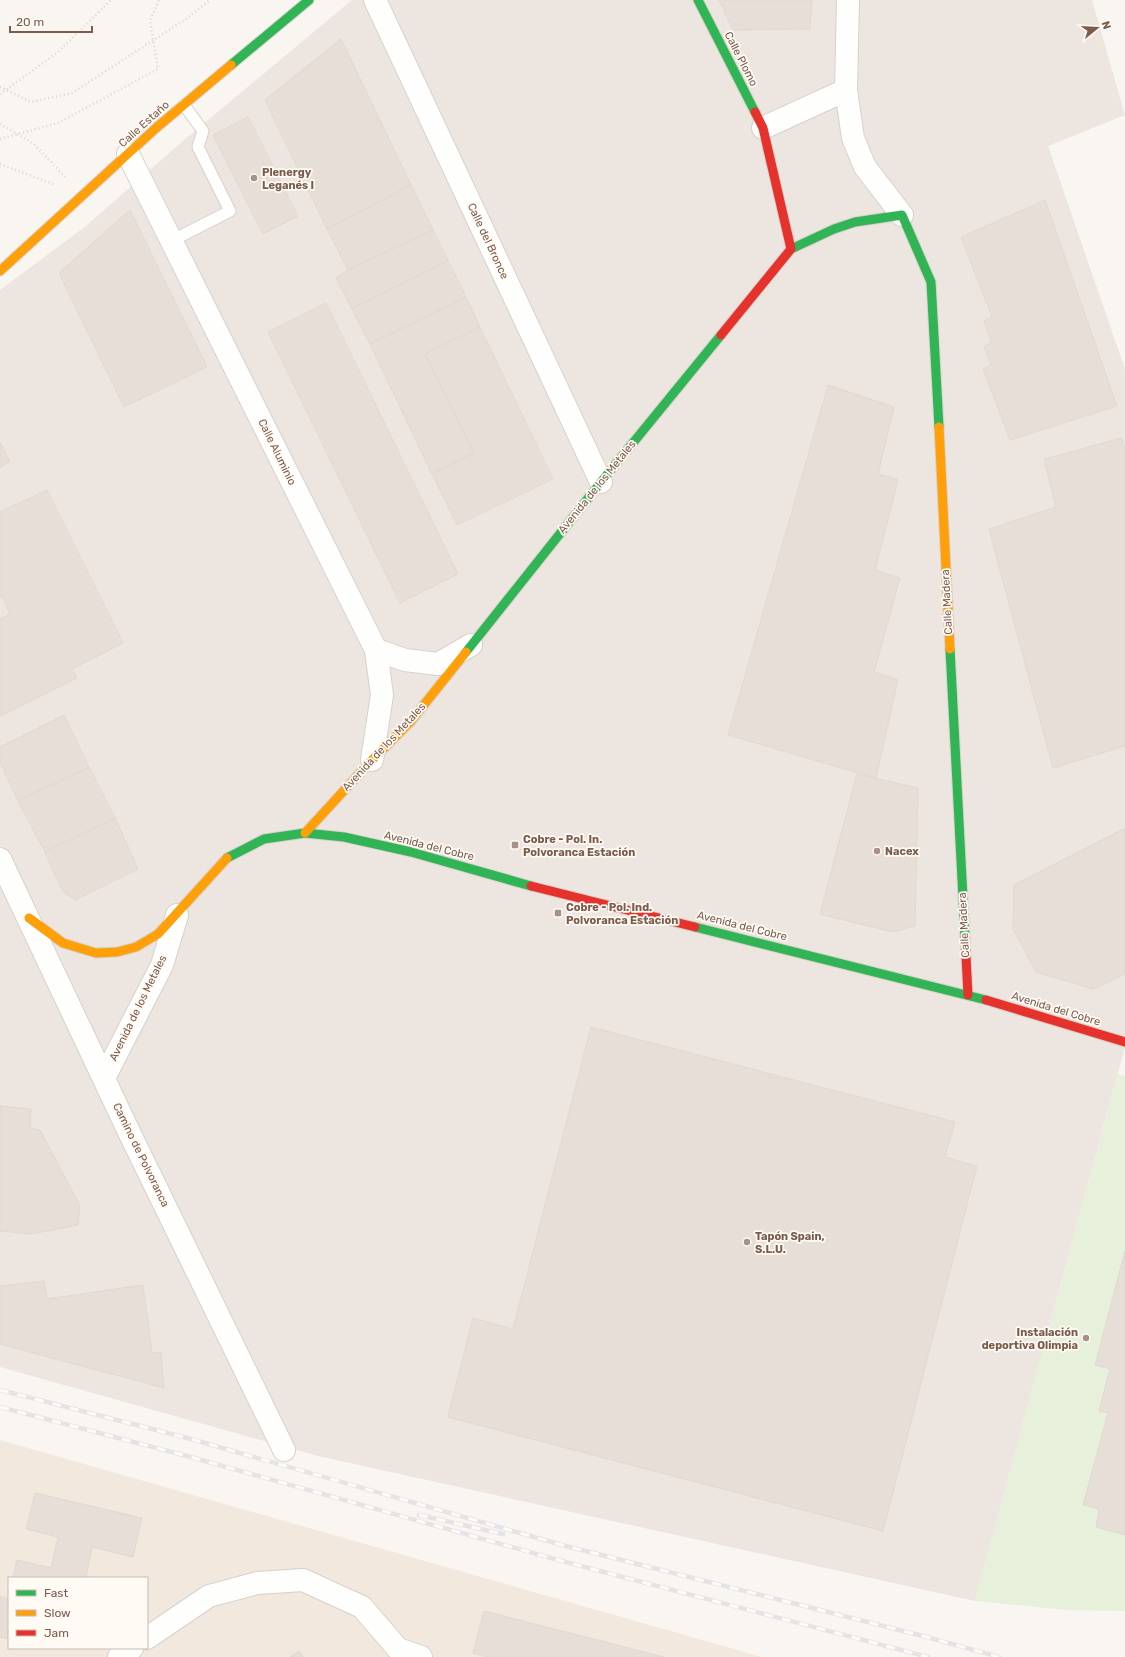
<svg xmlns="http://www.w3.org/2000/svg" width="1125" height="1657" viewBox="0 0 1125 1657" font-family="Rubik,sans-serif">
	<rect width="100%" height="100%" fill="#f9f5f0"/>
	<path fill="#f2e8de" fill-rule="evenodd" d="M0 1440 762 1657H0ZM9 1578H147V1648H9Z"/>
	<path fill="#ede5e0" d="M352 0H1092L1125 115 1048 146 1125 369V1047L975 1601 318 1456 0 1367V290L86 226 184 140Z"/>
	<path fill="#e7f0db" d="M1118 1074 1125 1076V1611L1066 1610 975 1601Z"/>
	<g fill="#e6ded7" stroke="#e2d8d2">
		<path d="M719 0H812L810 29 733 30Z"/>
		<path d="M341 39 411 185 327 229 265 100Z"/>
		<path d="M248 117 298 216 263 234 213 135Z"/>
		<path d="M411 185 433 230 348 270 327 229Z"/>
		<path d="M1045 200 1117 406 1010 440 983 369 991 365 984 346 992 343 984 321 992 317 961 237Z"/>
		<path d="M130 210 207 367 124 407 59 273Z"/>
		<path d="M433 230 448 261 352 309 336 278 348 270Z"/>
		<path d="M448 261 466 297 370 344 352 309Z"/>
		<path d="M466 297 480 327 425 354 474 453 432 474 370 344Z"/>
		<path d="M326 303 458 574 400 603 268 332Z"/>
		<path d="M480 327 553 479 457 525 432 474 474 453 425 354Z"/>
		<path d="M828 385 894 407 878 474 898 480 875 570 900 578 874 672 898 680 876 778 728 735Z"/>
		<path d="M1122 438 1125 450V746L1053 768 989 529 1056 507 1044 459Z"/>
		<path d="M0 442 10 462 0 467Z"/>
		<path d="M47 490 123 643 72 669 77 678 0 716V619L10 614 2 596 0 597V512Z"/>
		<path d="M64 715 89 767 18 801 0 762V747Z"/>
		<path d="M89 767 115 818 45 852 18 801Z"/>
		<path d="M857 774 918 788 915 926 893 932 820 914Z"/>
		<path d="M115 818 138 869 75 900 63 892 45 852Z"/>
		<path d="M1125 828V974L1093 989 1036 972 1013 929 1014 885Z"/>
		<path d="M591 1027 955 1122 945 1157 977 1166 883 1531 448 1417 473 1318 513 1329Z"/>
		<path d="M0 1106 31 1109 30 1128 40 1130 80 1206 78 1225 31 1234 0 1231Z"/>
		<path d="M1125 1251V1535L1096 1527 1099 1509 1083 1505 1108 1413 1099 1411 1110 1369 1095 1365Z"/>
		<path d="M44 1281 47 1299 143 1285 152 1353 161 1352 164 1388 0 1344V1286Z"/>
		<path d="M35 1493 142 1518 133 1557 92 1547 86 1578H13L17 1560 51 1568 58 1537 26 1529Z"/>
		<path d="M0 1596 9 1599V1639L0 1637Z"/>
		<path d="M484 1611 664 1657H487L473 1653Z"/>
		<path d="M299 1651 303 1657H290Z"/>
	</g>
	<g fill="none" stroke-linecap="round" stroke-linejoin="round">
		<g stroke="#d7d1cb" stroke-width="13">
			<path id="lane" d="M171 241 230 211 198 147 203 131 184 105"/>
		</g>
		<g stroke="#d7d1cb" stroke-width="24">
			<g id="street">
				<path d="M375 0 601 482"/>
				<path d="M846 90 853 138 865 167 902 215"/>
				<path d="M763 128 846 90 848 0"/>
				<path d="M128 154 376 650 382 695 372 760"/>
				<path d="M376 650 405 660 438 664 471 645"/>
				<path d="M0 859 129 1132 284 1450"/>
				<path d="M104 1078 162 965 177 915"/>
				<path d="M147 1638 209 1596 257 1583 303 1580 362 1607 398 1649 403 1657"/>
				<path d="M398 1649 421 1657"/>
				<path d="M119 1657 132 1648"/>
			</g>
		</g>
		<g stroke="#d9d2cb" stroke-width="11">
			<g id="fast">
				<path d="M698 0 755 112"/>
				<path d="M231 65 309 0"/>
				<path d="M791 249 834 229 855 222 902 215 931 282 939 427"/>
				<path d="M950 649 965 937"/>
				<path d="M466 652 601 482 721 335"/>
				<path d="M227 858 264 839 305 833 344 837 411 852 531 886"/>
				<path d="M695 927 986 1000"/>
			</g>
		</g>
		<g stroke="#d9d2cb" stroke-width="11">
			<g id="slow">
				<path d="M0 271 156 128 231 65"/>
				<path d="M939 427 950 649"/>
				<path d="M305 833 372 760 411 721 466 652"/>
				<path d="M29 918 63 943 96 953 117 952 136 947 158 934 227 858"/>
			</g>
		</g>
		<g stroke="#d9d2cb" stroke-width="11">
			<g id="jam">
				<path d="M721 335 791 249 763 128 755 112"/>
				<path d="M531 886 695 927"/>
				<path d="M965 937 968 995"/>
				<path d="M986 1000 1125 1042"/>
			</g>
		</g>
		<g stroke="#dcd5d0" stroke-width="2.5" stroke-dasharray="1 3" stroke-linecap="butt">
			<path d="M0 87 31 102 72 93 186 19 210 0"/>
			<path d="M0 94 57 53 111 0"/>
			<path d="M0 124 33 143 65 177"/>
			<path d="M0 139 58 123 158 69 150 21 159 0"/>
			<path d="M0 164 56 185"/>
		</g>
		<use href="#lane" stroke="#fefefd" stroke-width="11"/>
		<use href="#street" stroke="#fefefd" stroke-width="22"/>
		<use href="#fast" stroke="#30b455" stroke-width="9"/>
		<use href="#slow" stroke="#ff9f0a" stroke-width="9"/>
		<use href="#jam" stroke="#e5322d" stroke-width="9"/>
		<g stroke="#e6e3e7" stroke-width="4.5">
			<g id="rail">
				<path d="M0 1390 191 1439 562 1545 923 1636 999 1657"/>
				<path d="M0 1407 187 1456 558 1560 928 1657"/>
				<path d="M419 1515 503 1534"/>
			</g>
		</g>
		<use href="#rail" stroke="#fffaf3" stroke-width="3" stroke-dasharray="9" stroke-linecap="butt"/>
	</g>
	<g fill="#a69286" stroke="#fffaf3" stroke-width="1.5">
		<circle cx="254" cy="178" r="4"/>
		<rect x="511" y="841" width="8" height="8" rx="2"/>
		<circle cx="877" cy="851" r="4"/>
		<rect x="554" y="909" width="8" height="8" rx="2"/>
		<circle cx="747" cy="1242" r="4"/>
		<circle cx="1086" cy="1338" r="4"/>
	</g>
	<g text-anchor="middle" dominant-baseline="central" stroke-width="3.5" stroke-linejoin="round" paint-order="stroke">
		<g font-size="11" fill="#7a5c4d" stroke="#fffaf3">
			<text transform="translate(741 59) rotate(63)">Calle Plomo</text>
			<text transform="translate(144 124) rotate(-42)">Calle Estaño</text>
			<text transform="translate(488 241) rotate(65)">Calle del Bronce</text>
			<text transform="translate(277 452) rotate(64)">Calle Aluminio</text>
			<text transform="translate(597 487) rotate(-51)">Avenida de los Metales</text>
			<text transform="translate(947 602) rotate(-93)">Calle Madera</text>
			<text transform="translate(384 747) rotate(-47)">Avenida de los Metales</text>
			<text transform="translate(429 846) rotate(14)">Avenida del Cobre</text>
			<text transform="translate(964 925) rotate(-93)">Calle Madera</text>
			<text transform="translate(742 926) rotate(14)">Avenida del Cobre</text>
			<text transform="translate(138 1008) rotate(-64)">Avenida de los Metales</text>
			<text transform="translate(1056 1009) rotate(17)">Avenida del Cobre</text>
			<text transform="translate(141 1155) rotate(64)">Camino de Polvoranca</text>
		</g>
		<g font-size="11" font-weight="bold" fill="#7a5c4d" stroke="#fffaf3" text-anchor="start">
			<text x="262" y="172">Plenergy<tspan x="262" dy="13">Leganés I</tspan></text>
			<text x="523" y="839">Cobre - Pol. In.<tspan x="523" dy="13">Polvoranca Estación</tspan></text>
			<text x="885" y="851">Nacex</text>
			<text x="566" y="907">Cobre - Pol. Ind.<tspan x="566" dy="13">Polvoranca Estación</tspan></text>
			<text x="755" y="1236">Tapón Spain,<tspan x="755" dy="13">S.L.U.</tspan></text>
			<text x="1078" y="1332" text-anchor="end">Instalación<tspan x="1078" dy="13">deportiva Olimpia</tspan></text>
		</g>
	</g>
	<rect x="8" y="1577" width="140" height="72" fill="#fffaf3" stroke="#cabbb1"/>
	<rect x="16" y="1590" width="20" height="6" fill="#30b455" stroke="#cabbb1"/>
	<text x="44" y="1597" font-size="12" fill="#7a5c4d">Fast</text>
	<rect x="16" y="1610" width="20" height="6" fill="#ff9f0a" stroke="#cabbb1"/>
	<text x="44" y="1617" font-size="12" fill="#7a5c4d">Slow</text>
	<rect x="16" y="1630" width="20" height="6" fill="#e5322d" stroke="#cabbb1"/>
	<text x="44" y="1637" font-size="12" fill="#7a5c4d">Jam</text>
	<g transform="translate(1097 28) rotate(72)" stroke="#fffaf3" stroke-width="3" paint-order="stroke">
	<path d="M0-3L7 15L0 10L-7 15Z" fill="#7a5c4d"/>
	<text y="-6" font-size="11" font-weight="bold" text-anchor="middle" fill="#7a5c4d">N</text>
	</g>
	<path d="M10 26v6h82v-6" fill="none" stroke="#7a5c4d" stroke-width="2"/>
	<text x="16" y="26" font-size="12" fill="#7a5c4d" stroke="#fffaf3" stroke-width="3" paint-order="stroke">20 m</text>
</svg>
